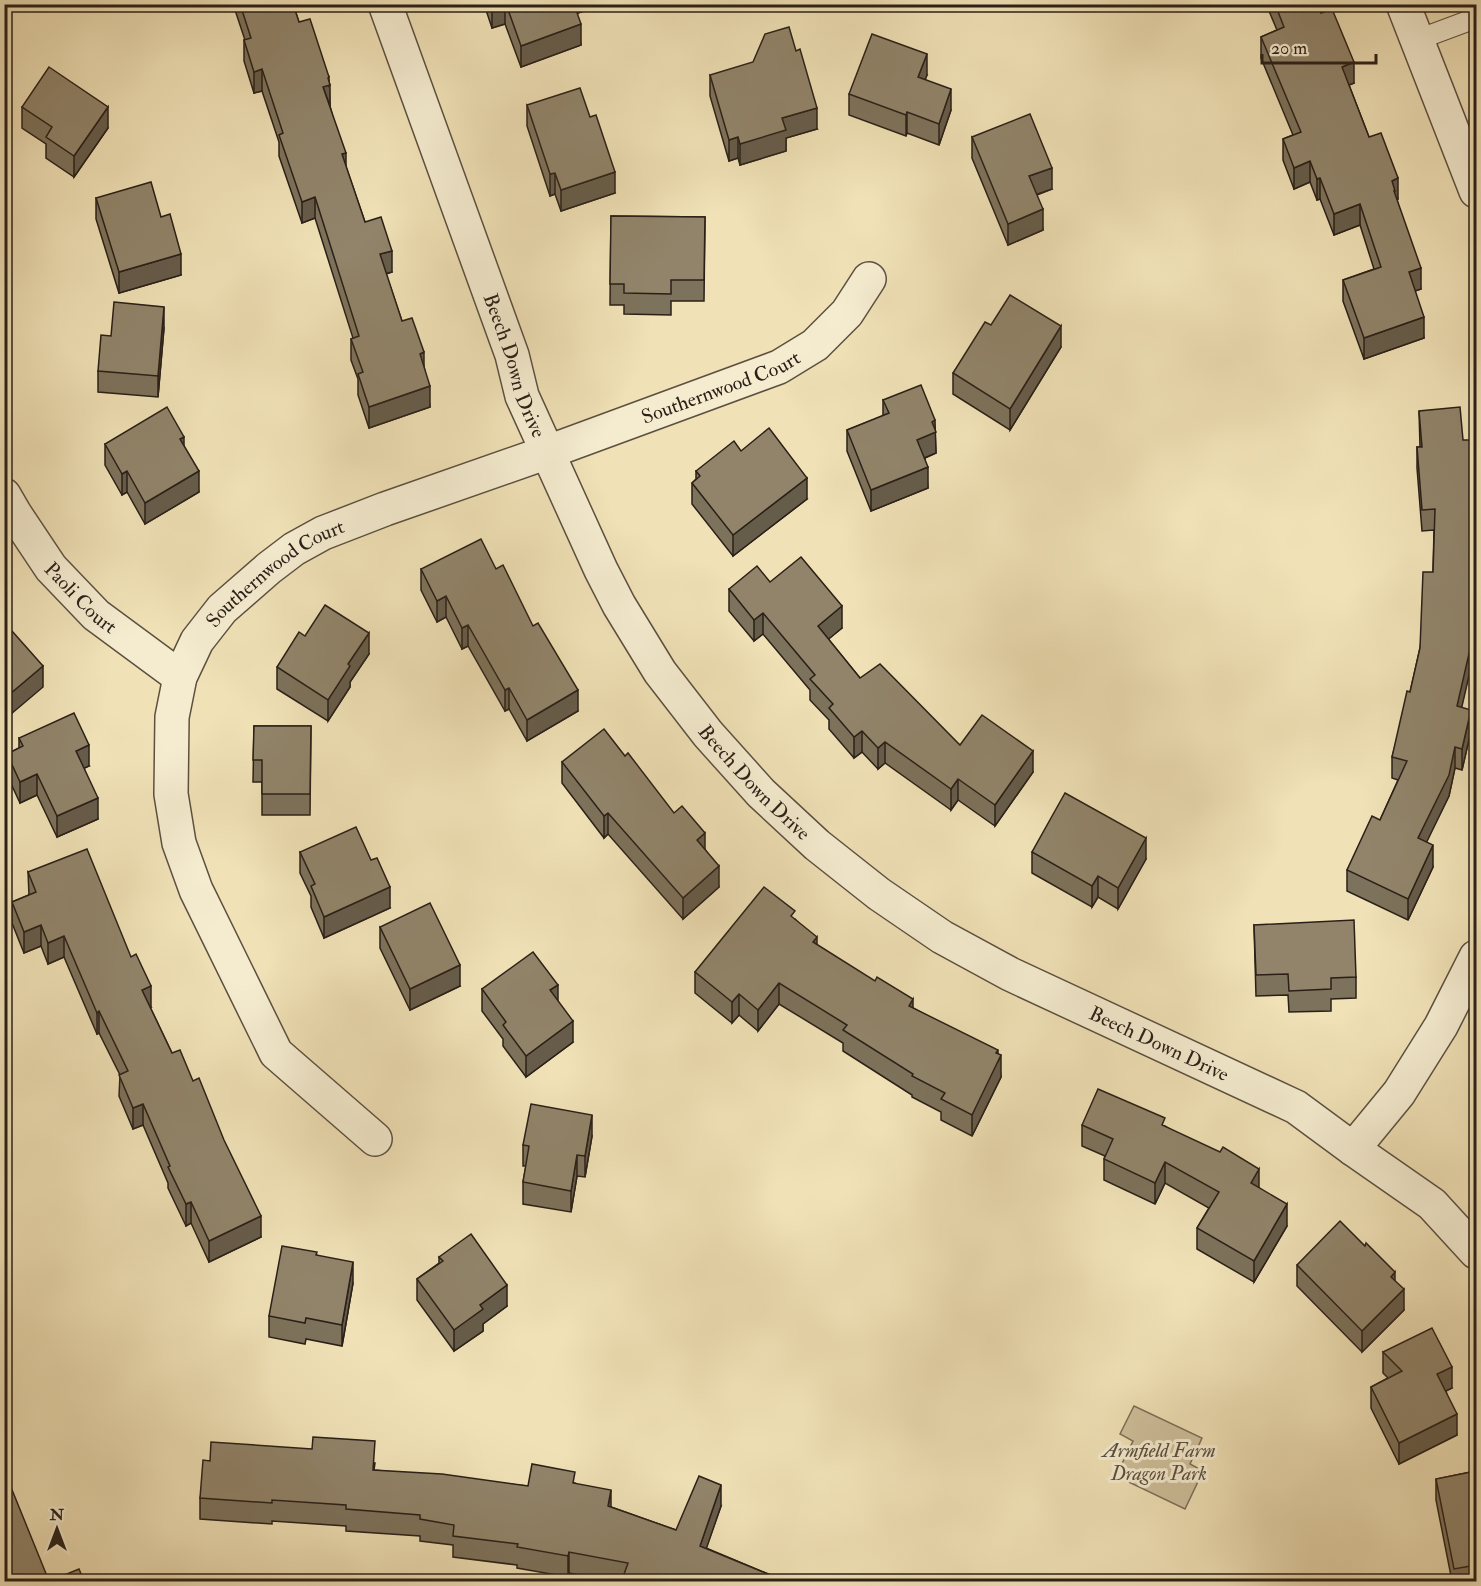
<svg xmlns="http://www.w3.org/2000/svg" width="1481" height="1586" viewBox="0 0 1481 1586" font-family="'IM FELL Double Pica',serif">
	<rect width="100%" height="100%" fill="#f0e1b6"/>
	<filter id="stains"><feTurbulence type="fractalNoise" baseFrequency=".00333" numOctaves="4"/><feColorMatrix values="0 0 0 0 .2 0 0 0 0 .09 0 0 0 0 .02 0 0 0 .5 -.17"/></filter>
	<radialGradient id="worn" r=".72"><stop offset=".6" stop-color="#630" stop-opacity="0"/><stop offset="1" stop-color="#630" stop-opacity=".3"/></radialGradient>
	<path fill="#cec09b" stroke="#7c705a" stroke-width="1.5" d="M1134 1406 1202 1438 1190 1464 1203 1471 1185 1509 1116 1476 1133 1441 1120 1434Z"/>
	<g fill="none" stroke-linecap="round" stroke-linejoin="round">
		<g stroke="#5c5040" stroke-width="22">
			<path id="lane" d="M1417 40 1476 18"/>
		</g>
		<g stroke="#5c5040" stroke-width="36">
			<g id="street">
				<path id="s1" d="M385 4 512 355 522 396 601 570 619 605 660 672 708 734 761 793 817 845 879 894 942 937 1010 974 1296 1107 1353 1149 1432 1204 1476 1252"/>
				<path d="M1403 4 1476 191"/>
				<path id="s2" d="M4 495 15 514 51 568 96 615 180 677"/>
				<path id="s3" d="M375 1139 276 1053 196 890 179 843 171 794 172 717 180 677 197 641 222 609 269 568 294 549 323 533 385 509 548 452 779 367 815 345 847 313 869 279"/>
				<path d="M1353 1149 1399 1093 1441 1026 1476 957"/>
			</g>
		</g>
		<use href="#lane" stroke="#f5ecd0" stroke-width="20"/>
		<use href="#street" stroke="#f5ecd0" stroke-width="33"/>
	</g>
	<g fill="#7d725b" stroke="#2a2018" stroke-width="1.5">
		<path d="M233 4H293L299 22 329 81 330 106 346 167 365 222 392 272 386 274 402 321 424 366 430 407 369 428 358 395V379L351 360V339L353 338 315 218 302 223 279 156V142L262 91 254 93 244 61V40H245Z"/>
		<path d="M484 4H593V8L577 13 581 45 521 67 505 24 492 28Z"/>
		<path d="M1266 4H1317L1354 83 1349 85 1369 137 1398 199 1397 200 1421 289 1415 291 1424 338 1364 359 1343 301V280L1374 269 1360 225 1334 235 1320 199 1317 200 1310 182 1294 189 1283 160V139L1293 135 1261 58V37L1277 30Z"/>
		<path d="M710 75 817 129 786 138V151L740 165 738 158 729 161 710 96Z"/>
		<path d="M927 75 925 79 951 110 939 145 907 133 906 136 849 115V94Z"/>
		<path d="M527 105 615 193 561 211 555 194 550 196 527 126Z"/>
		<path d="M22 107 108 128 74 177 46 158V144L22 128Z"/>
		<path d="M972 137 1052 189 1037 195 1043 230 1008 245 972 158Z"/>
		<path d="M96 198 161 217 181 275 119 293 96 219Z"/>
		<path d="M611 216 705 217 704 301H671V315L624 314V305H610Z"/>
		<path d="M991 325 1061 347 1010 430 953 394V373Z"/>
		<path d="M164 328 158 397 98 392V371Z"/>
		<path d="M883 400 935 430 936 453 925 458 928 488 871 511 847 451V430L883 416Z"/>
		<path d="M1419 411 1474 654 1461 707 1471 731 1462 770 1455 768 1449 796 1426 842 1433 867 1408 920 1347 891V870L1380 820 1398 780 1392 778V757L1410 692 1420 648 1433 572 1434 530 1422 531 1417 468V447H1420Z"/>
		<path d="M105 444 184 446 199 492 145 524 127 492 122 495 105 465Z"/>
		<path d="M696 471 807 499 733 556 692 504V483L696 479Z"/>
		<path d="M421 569H496L578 711 527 741 509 709 505 711 468 646 462 649 446 617 437 622 421 590Z"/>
		<path d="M770 582 842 628 828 639 860 678 960 745 1033 772 995 826 958 800 951 810 885 763 878 769 862 752 854 758 829 729V720L810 700V690L763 634 754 641 729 611V589Z"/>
		<path d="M305 636 369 654 350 682V687L328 721 277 689V667Z"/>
		<path d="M254 726H311L310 815H262V782H253Z"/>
		<path d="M19 738 89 766 84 768 98 819 57 837 37 795 20 803 7 775V754L19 748Z"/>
		<path d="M562 762 674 813 705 849 719 887 683 919 608 834 604 838 562 783Z"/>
		<path d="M300 852 390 908 324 938 311 907V896L300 873Z"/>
		<path d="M1032 852 1146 859 1118 909 1098 897 1092 907 1032 873Z"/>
		<path d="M28 872 151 1007H150L172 1053 193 1081 261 1237 209 1262 191 1223 186 1226 168 1188V1183L143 1125 133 1129 119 1096 120 1075 99 1033 97 1034 64 957 48 964 41 946 24 953 12 923V902L29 895Z"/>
		<path d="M795 919 817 945 913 1008 998 1054 1001 1077 972 1136 941 1120V1112L912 1097V1095L843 1051V1043L779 1004 758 1031 739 1015 732 1023 695 993V972Z"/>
		<path d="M1254 925 1356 977V998L1331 999V1011L1289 1012 1288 995 1256 996Z"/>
		<path d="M380 927 460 986 410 1010 380 948Z"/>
		<path d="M482 989 573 1042 526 1077 503 1046V1039L482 1011Z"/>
		<path d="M1082 1125 1165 1126 1259 1188 1287 1226 1254 1282 1197 1249V1228L1209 1208 1165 1183 1155 1204 1104 1180V1159L1105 1156 1082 1146Z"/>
		<path d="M592 1136 585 1177 577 1176 571 1212 523 1204V1182L526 1166H523V1145Z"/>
		<path d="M1365 1246 1395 1281 1404 1310 1362 1352 1297 1286V1265Z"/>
		<path d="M317 1255 353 1283 342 1346 306 1339 305 1344 269 1337V1316Z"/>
		<path d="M439 1257 507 1306 483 1324V1331L454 1351 417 1300V1279L439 1263Z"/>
		<path d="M1383 1352 1452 1388 1446 1391 1457 1435 1399 1464 1371 1408V1387L1388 1378 1383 1373Z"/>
		<path d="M210 1461 375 1463 374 1470 528 1486 575 1483 611 1507 676 1530 721 1506 706 1548 785 1581H615L569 1573 568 1577 517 1568V1565L453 1557V1545L420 1541V1536L346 1531V1526L272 1521V1524L200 1519V1498Z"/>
		<path d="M1476 1471V1581H1452L1436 1500V1479Z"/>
	</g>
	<g fill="#665c4a" stroke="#2a2018" stroke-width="1.5">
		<path d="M500 4H505V24L492 28V7Z"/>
		<path d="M570 4H593V8L570 16Z"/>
		<path d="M581 24V45L521 67V46Z"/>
		<path d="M927 54V75L918 98V77Z"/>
		<path d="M1354 62V83L1342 88V67Z"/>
		<path d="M262 69V91L254 93V72Z"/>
		<path d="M329 77V86L330 85V106L323 87 328 78Z"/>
		<path d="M951 89V110L939 145V124Z"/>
		<path d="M108 107V128L74 177V156Z"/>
		<path d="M817 108V129L786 138V151L740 165V144L782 118Z"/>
		<path d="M907 112V133L906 136V115Z"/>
		<path d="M738 137V158L729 161V140Z"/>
		<path d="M346 153V174L342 154Z"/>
		<path d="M1310 161V182L1294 189V168Z"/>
		<path d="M1052 168V189L1029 197V176Z"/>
		<path d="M615 172V193L561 211V190Z"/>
		<path d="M555 173V194L550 196V174Z"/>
		<path d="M1320 178V199L1317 200V179Z"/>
		<path d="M1398 178V199L1395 200 1392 181Z"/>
		<path d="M315 197V218L302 223V202Z"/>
		<path d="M1360 204V225L1334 235V214Z"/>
		<path d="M1043 209V230L1008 245V224Z"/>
		<path d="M392 251V272L380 275V254Z"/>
		<path d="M181 254V275L119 293V272Z"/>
		<path d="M1421 268V289L1409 293V272Z"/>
		<path d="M164 307V328L158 397V376Z"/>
		<path d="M1424 317V338L1364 359V338Z"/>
		<path d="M1061 326V347L1010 430V409Z"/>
		<path d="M424 352V374L420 354Z"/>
		<path d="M430 386V407L369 428V407Z"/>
		<path d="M935 420 936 453 917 461V440L932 422Z"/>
		<path d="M184 437V458L180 439Z"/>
		<path d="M928 467V488L871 511V490Z"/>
		<path d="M127 471V492L122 495V474Z"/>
		<path d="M199 471V492L145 524V503Z"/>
		<path d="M807 478V499L733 556V535Z"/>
		<path d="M1476 565 1474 654 1457 728V706Z"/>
		<path d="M446 596V617L437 622V601Z"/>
		<path d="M842 606V628L818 648V626Z"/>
		<path d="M763 613V634L754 641V620Z"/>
		<path d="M468 625V646L462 649V628Z"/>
		<path d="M369 633V654L350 682V687L328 721V700L348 664Z"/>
		<path d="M43 666V687L4 720V699Z"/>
		<path d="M509 688V709L505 711V690Z"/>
		<path d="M578 690V711L527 741V720Z"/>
		<path d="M1471 710V731L1462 770V749Z"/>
		<path d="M862 731V752L854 758V737Z"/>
		<path d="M885 742V763L878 769V748Z"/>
		<path d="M89 745V766L76 772V751Z"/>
		<path d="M1455 747V768L1449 796 1418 860V838Z"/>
		<path d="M1033 751V772L995 826V805Z"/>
		<path d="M37 774V795L20 803V782Z"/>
		<path d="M958 779V800L951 810V789Z"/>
		<path d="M98 798V819L57 837V816Z"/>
		<path d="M608 813V834L604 838V816Z"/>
		<path d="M705 833V854L697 840Z"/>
		<path d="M1146 838V859L1118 909V888Z"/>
		<path d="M1433 845V867L1408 920V899Z"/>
		<path d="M719 866V887L683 919V898Z"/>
		<path d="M1098 876V897L1092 907V886Z"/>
		<path d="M390 887V908L324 938V917Z"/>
		<path d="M41 925V946L24 953V932Z"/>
		<path d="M64 936V957L48 964V943Z"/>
		<path d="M817 937V958L813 942Z"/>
		<path d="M460 965V986L410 1010V989Z"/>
		<path d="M779 983V1004L758 1031V1010Z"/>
		<path d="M558 985V1006L550 990Z"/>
		<path d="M151 986V1007L142 1011V990Z"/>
		<path d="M739 994V1015L732 1023V1002Z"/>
		<path d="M913 999V1020L909 1006Z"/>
		<path d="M99 1011V1033L97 1034V1013Z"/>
		<path d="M573 1021V1042L526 1077V1056Z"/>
		<path d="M998 1050V1062L1001 1055V1077L972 1136V1115Z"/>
		<path d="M143 1104V1125L133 1129V1108Z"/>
		<path d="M592 1115V1136L585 1177V1156Z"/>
		<path d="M577 1155V1176L571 1212V1191Z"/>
		<path d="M1165 1162V1183L1155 1204V1183Z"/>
		<path d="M1259 1169V1190L1251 1183Z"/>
		<path d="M191 1202V1223L186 1226V1204Z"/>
		<path d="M1287 1204V1226L1254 1282V1261Z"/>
		<path d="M261 1216V1237L209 1262V1241Z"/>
		<path d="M353 1262V1283L342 1346V1325Z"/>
		<path d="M1395 1272V1293L1391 1277Z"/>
		<path d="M507 1285V1306L483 1324V1331L454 1351V1330L480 1305Z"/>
		<path d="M1404 1289V1310L1362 1352V1331Z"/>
		<path d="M1452 1367V1388L1437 1395V1374Z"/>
		<path d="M1457 1414V1435L1399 1464V1443Z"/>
		<path d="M721 1485V1506L700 1567V1546Z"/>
		<path d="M611 1490V1511L608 1506Z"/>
		<path d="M569 1552V1573L568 1577V1556Z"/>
	</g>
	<g fill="#91846a" stroke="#2a2018" stroke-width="1.5">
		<path d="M240 4H293L299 22 310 19 329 77 328 78 330 85 323 87 346 153 342 154 365 222 381 217 392 251 380 254 402 321 412 318 424 352 420 354 430 386 369 407 358 374 363 372 351 339 359 336 315 197 302 202 279 135 283 133 262 69 254 72 244 40 251 38Z"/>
		<path d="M491 4H500L492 7Z"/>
		<path d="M506 4H574L581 24 521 46Z"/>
		<path d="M1275 4H1317L1321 13 1332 9 1354 62 1342 67 1369 137 1381 133 1398 178 1392 181 1395 191H1394L1421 268 1409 272 1424 317 1364 338 1343 280 1381 267 1360 204 1334 214 1320 178 1317 179 1310 161 1294 168 1283 139 1301 132 1261 37 1284 27Z"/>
		<path d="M789 27 796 51 800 49 817 108 782 118 786 130 740 144 738 137 729 140 710 75 753 62 765 34Z"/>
		<path d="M872 34 927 54 918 77 951 89 939 124 907 112 906 115 849 94Z"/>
		<path d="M49 67 108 107 74 156 46 137 52 127 22 107Z"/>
		<path d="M580 88 590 117 596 115 615 172 561 190 555 173 550 174 527 105Z"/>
		<path d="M1030 114 1052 168 1029 176 1043 209 1008 224 972 137Z"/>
		<path d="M151 182 161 217 170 214 181 254 119 272 96 198Z"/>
		<path d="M611 216 705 217 704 280H671V294L624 293V284H610Z"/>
		<path d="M1010 295 1061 326 1010 409 953 373 985 322 991 325Z"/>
		<path d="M114 302 164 307 158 376 98 371 101 335 111 336Z"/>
		<path d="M921 385 935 420 932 422 936 432 917 440 928 467 871 490 847 430 889 413 883 400Z"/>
		<path d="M167 407 184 437 180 439 199 471 145 503 127 471 122 474 105 444Z"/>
		<path d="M1460 407 1463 440H1471L1476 499V565L1474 632 1457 706 1471 710 1462 749 1455 747 1449 775 1418 838 1433 845 1408 899 1347 870 1372 816 1380 820 1407 761 1392 757 1407 691 1410 692 1420 648 1423 572H1433L1435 509 1422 510 1417 447H1422L1419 411Z"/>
		<path d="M769 428 807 478 733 535 692 483 700 476 696 471 734 441 741 451Z"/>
		<path d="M481 539 496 569 503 565 533 626 538 623 578 690 527 720 509 688 505 690 468 625 462 628 446 596 437 601 421 569Z"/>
		<path d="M801 557 842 606 818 626 860 678 880 664 960 745 982 715 1033 751 995 805 958 779 951 789 885 742 878 748 862 731 854 737 829 708 833 704 810 679 815 675 763 613 754 620 729 589 757 566 770 582Z"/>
		<path d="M325 605 369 633 348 664 350 666 328 700 277 667 299 632 305 636Z"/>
		<path d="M4 622 43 666 4 699Z"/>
		<path d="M74 713 89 745 76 751 98 798 57 816 37 774 20 782 7 754 23 746 19 738Z"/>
		<path d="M254 726H311L310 794H262V760H253Z"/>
		<path d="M604 729 625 756 628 753 674 813 682 806 705 833 697 840 719 866 683 898 608 813 604 816 562 762Z"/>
		<path d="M1065 793 1146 838 1118 888 1098 876 1092 886 1032 852Z"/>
		<path d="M356 827 371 860 377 858 390 887 324 917 311 886 315 884 300 852Z"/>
		<path d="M87 849 131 957 136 954 151 986 142 990 172 1053 180 1050 193 1081 199 1078 224 1140 261 1216 209 1241 191 1202 186 1204 168 1167 170 1166 143 1104 133 1108 119 1075 128 1071 99 1011 97 1013 64 936 48 943 41 925 24 932 12 902 36 892 28 872Z"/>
		<path d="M764 887 795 911 791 916 817 937 813 942 875 981 877 977 913 999 909 1006 998 1050 996 1053 1001 1055 972 1115 941 1099 945 1093 912 1076 913 1074 843 1030 847 1025 779 983 758 1010 739 994 732 1002 695 972Z"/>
		<path d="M430 903 460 965 410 989 380 927Z"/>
		<path d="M1354 920 1356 977 1331 978V989L1289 991 1288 974 1256 975 1254 925Z"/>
		<path d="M533 952 558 985 550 990 573 1021 526 1056 503 1025 506 1022 482 989Z"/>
		<path d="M1098 1089 1165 1118 1162 1125 1220 1152 1223 1147 1259 1169 1251 1183 1287 1204 1254 1261 1197 1228 1219 1192 1165 1162 1155 1183 1104 1159 1113 1139 1082 1125Z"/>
		<path d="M531 1104 592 1115 585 1156 577 1155 571 1191 523 1182 529 1146 523 1145Z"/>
		<path d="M1340 1221 1365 1246 1366 1243 1395 1272 1391 1277 1404 1289 1362 1331 1297 1265Z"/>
		<path d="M471 1234 507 1285 480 1305 483 1309 454 1330 417 1279 443 1261 439 1257Z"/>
		<path d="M282 1246 317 1252 316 1255 353 1262 342 1325 306 1318 305 1323 269 1316Z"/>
		<path d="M1432 1328 1452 1367 1437 1374 1457 1414 1399 1443 1371 1387 1402 1371 1383 1352Z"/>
		<path d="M313 1437 375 1441 373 1470 442 1474 528 1486 532 1464 575 1472 573 1483 611 1490 608 1506 676 1530 699 1476 721 1485 700 1546 785 1581H624L622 1580 628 1563 569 1552 568 1556 517 1547 518 1544 453 1536 454 1525 420 1519V1515L346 1509V1505L272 1500V1503L200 1498 203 1460 210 1461 211 1442 312 1449Z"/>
		<path d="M4 1470 49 1581H4Z"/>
		<path d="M1476 1471V1565L1454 1569 1436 1479Z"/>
		<path d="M79 1569 84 1581H50Z"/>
		<path d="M847 1575 862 1581H844Z"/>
	</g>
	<g text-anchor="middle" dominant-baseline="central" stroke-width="6" stroke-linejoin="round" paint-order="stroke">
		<g font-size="20" fill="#2a2018" stroke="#f5ecd0">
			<text stroke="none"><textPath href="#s1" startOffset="384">Beech Down Drive</textPath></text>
			<text stroke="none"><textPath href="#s3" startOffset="1161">Southernwood Court</textPath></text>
			<text stroke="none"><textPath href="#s3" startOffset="675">Southernwood Court</textPath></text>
			<text stroke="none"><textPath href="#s2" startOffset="129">Paoli Court</textPath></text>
			<text stroke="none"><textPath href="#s1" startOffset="870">Beech Down Drive</textPath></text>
			<text stroke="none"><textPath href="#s1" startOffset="1356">Beech Down Drive</textPath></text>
		</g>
		<g font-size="20" font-style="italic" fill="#5b503f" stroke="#f5ecd0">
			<text x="1159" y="1450">Armfield Farm<tspan x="1159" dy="23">Dragon Park</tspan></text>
		</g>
	</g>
	<rect width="1481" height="1586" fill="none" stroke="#f0e1b6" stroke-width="24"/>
	<rect x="6" y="6" width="1469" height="1574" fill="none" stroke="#2a2018" stroke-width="3"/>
	<rect x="12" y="12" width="1457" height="1562" fill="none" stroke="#2a2018" stroke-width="1.5"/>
	<g transform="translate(57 1529)" stroke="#f5ecd0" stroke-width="4.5" paint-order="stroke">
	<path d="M0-4.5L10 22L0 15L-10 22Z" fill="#2a2018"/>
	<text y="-9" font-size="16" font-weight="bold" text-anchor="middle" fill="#2a2018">N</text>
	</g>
	<path d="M1262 54v9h114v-9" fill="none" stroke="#2a2018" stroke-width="3"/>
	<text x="1271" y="54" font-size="18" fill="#2a2018" stroke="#f5ecd0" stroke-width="4.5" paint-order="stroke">20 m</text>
	<rect width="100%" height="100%" filter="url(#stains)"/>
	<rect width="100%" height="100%" fill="url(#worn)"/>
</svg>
